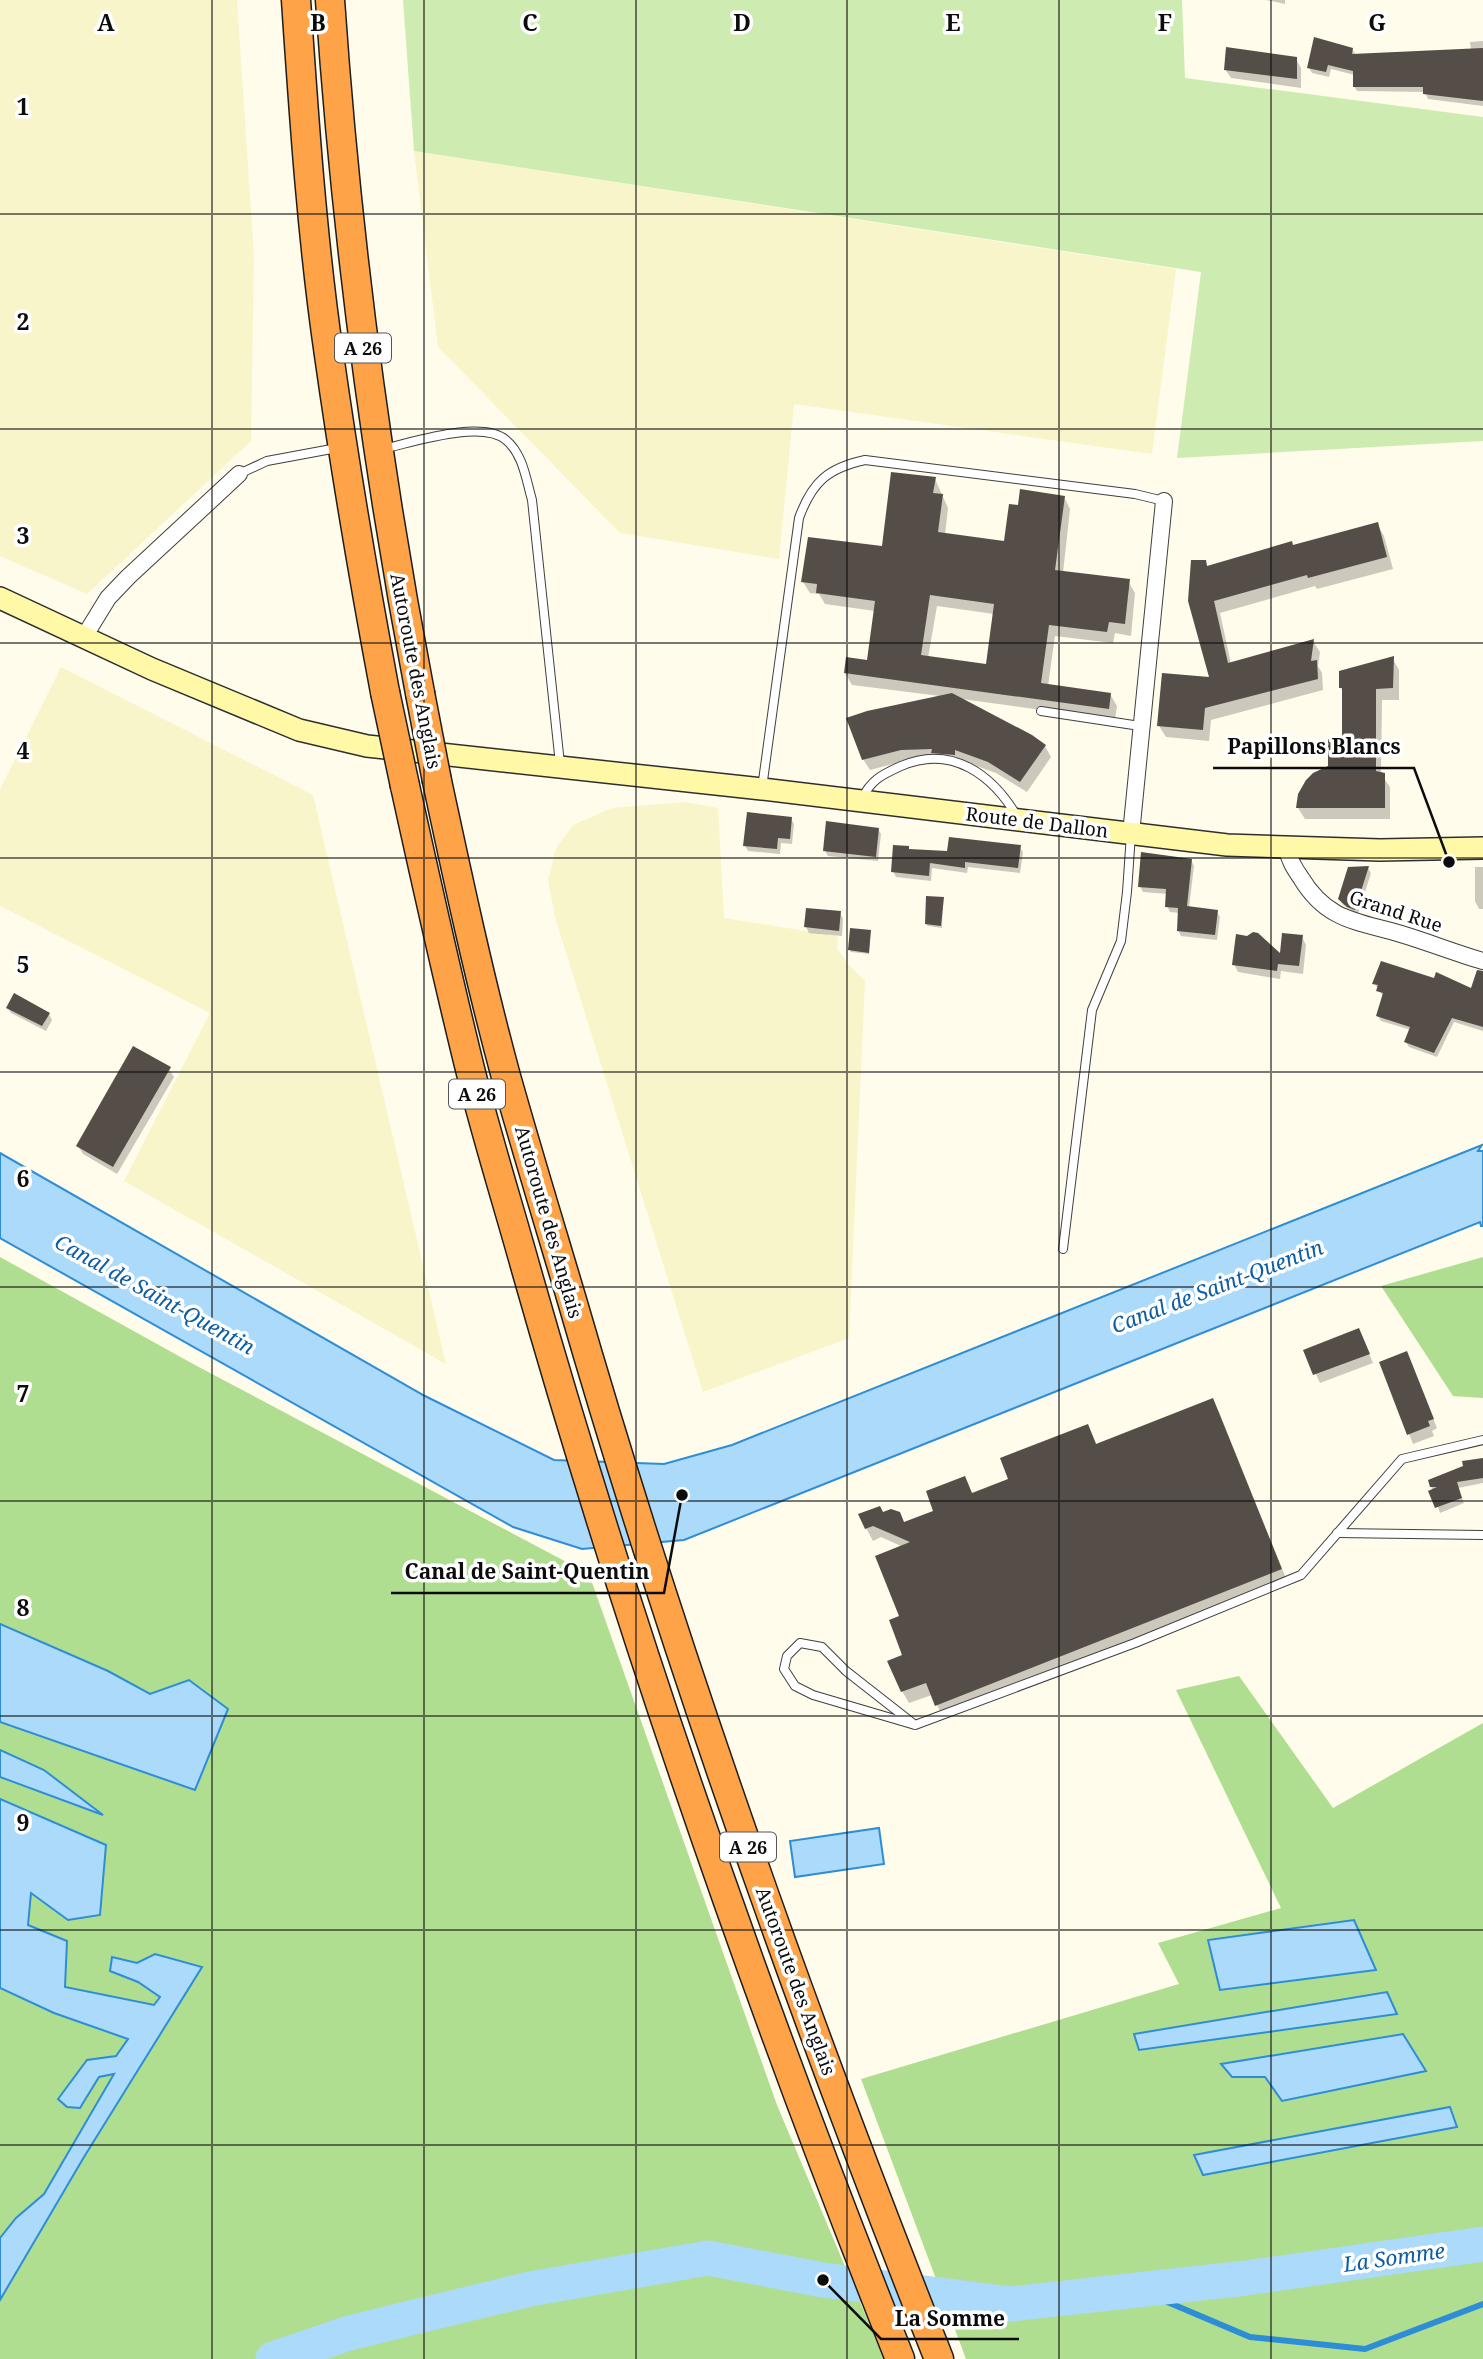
<svg xmlns="http://www.w3.org/2000/svg" width="1483" height="2359" viewBox="0 0 1483 2359" font-family="'Noto Serif',serif">
	<rect width="100%" height="100%" fill="#fffceb"/>
	<g fill="#f7f5c9">
		<path d="M0 0H237L254 256 251 441 87 594 0 556Z"/>
		<path d="M414 151 1176 269 1152 454 794 404 779 559 620 533 438 347Z"/>
		<path d="M61 667 313 795 446 1364 124 1181 210 1013 0 906V789Z"/>
		<path d="M686 802 718 808 724 918 838 936 837 949 849 965 865 981 849 1338 703 1392 555 917 548 880 556 848 573 825 612 808Z"/>
	</g>
	<path fill="#ceecb2" d="M403 0H1182L1185 78 1483 117V441L1177 458 1201 272 414 151Z"/>
	<g fill="#b0de90">
		<path d="M0 1257 195 1365 589 1574 777 2105 884 2359H0Z"/>
		<path d="M1483 1257V1398L1453 1396 1381 1286Z"/>
		<path d="M1239 1676 1333 1808 1483 1723V2359H966L861 2079 1179 1984 1158 1943 1281 1908 1176 1690Z"/>
	</g>
	<g fill="#abdafa" stroke="#2d8dd6" stroke-width="2">
		<path d="M1482 1145 1478 1151H1483V1226H1481L1480 1222 684 1540 582 1549 513 1527 0 1238V1153L425 1396 554 1460 664 1464 732 1445Z"/>
		<path d="M0 1624 108 1671 150 1694 189 1680 228 1709 195 1790 0 1722Z"/>
		<path d="M0 1750 44 1770 103 1815 0 1777Z"/>
		<path d="M0 1799 106 1845 100 1915 68 1920 31 1893 28 1925 67 1941 65 1987 154 2005 160 1997 138 1982 110 1971 112 1957 137 1963 155 1954 202 1967 84 2157 0 2300V2238L16 2218 44 2194 114 2074 99 2077 80 2108 67 2107 58 2099 87 2060 116 2056 128 2039 54 2013 0 1988Z"/>
		<path d="M879 1828 884 1864 795 1877 790 1841Z"/>
		<path d="M1354 1920 1376 1970 1220 1990 1208 1940Z"/>
		<path d="M1387 1992 1397 2014 1139 2050 1134 2034Z"/>
		<path d="M1403 2034 1426 2071 1282 2101 1265 2077H1232L1221 2064Z"/>
		<path d="M1450 2107 1457 2127 1203 2175 1194 2155Z"/>
	</g>
	<g fill="#0003" fill-rule="evenodd">
		<path d="M1266 0H1285V4Z"/>
		<path d="M1483 41V106L1428 99 1425 92 1357 91 1354 86 1355 75 1331 69 1329 77 1312 73 1309 68 1352 49 1356 55 1471 50 1470 42Z"/>
		<path d="M1296 59 1301 68V88L1231 78 1225 69Z"/>
		<path d="M935 479 948 508 945 535 1005 543 1020 507 1064 497 1070 509 1063 573 1128 581 1135 593 1131 636 1115 633 1113 643 1055 636 1048 686 1110 694 1117 706 1115 720 962 699 1045 746 1051 757 1027 792 996 773 960 760V765L939 763 937 759 908 760 870 770 863 759 940 696 852 685 845 673 869 662 875 611 825 604 819 594 810 593 803 582 883 548ZM937 606 994 614 987 666 928 658Z"/>
		<path d="M1377 524 1384 536 1393 569 1317 589 1315 586 1220 613 1231 664 1313 641 1320 652 1318 666 1322 673 1323 690 1211 720 1209 741 1166 737 1159 726 1212 679 1205 562 1208 567Z"/>
		<path d="M1393 659 1399 670V700H1382L1381 774 1390 787V819H1305L1298 808 1329 767 1344 740V693L1341 688Z"/>
		<path d="M791 819 794 824 792 844 781 843 780 854 748 851 745 846Z"/>
		<path d="M878 829 881 834 878 861 828 856 825 851Z"/>
		<path d="M1019 847 1023 852 1020 873 968 867 967 873 932 868 931 881 896 877 893 871 909 851 949 853Z"/>
		<path d="M1191 860 1194 866 1189 908 1217 912 1220 917 1217 940 1181 936 1178 930 1180 913 1170 912 1167 906 1168 894 1143 892 1140 886Z"/>
		<path d="M1475 867H1483V909H1479L1475 901Z"/>
		<path d="M1368 868 1371 873 1358 914 1343 905 1340 899Z"/>
		<path d="M943 899 942 928 928 926 926 924Z"/>
		<path d="M840 913 843 919 842 936 809 933 806 927Z"/>
		<path d="M870 932 869 954 851 952 850 950Z"/>
		<path d="M1302 937 1306 945 1303 974 1281 971 1280 979 1238 972 1234 964 1281 956Z"/>
		<path d="M1374 983 1483 991V1031L1454 1022 1437 1057 1409 1047 1406 1042 1411 1030 1381 1021 1378 1016 1383 996Z"/>
		<path d="M8 1008 49 1014 52 1020 46 1031 11 1013Z"/>
		<path d="M169 1069 174 1077 117 1174 83 1154 78 1146Z"/>
		<path d="M1363 1339 1373 1363 1320 1383 1305 1351Z"/>
		<path d="M1381 1363H1411L1437 1428 1432 1431 1434 1436 1413 1444Z"/>
		<path d="M1212 1400 1219 1412 1287 1581 943 1717 932 1695 909 1703 902 1691 904 1656 902 1618 903 1547 881 1537 873 1541 866 1528 883 1514 904 1524 935 1512 964 1478 973 1495 1010 1480 1088 1426 1097 1445Z"/>
		<path d="M1483 1460V1483L1458 1488 1464 1503 1440 1513 1431 1486Z"/>
	</g>
	<g fill="none" stroke-linecap="round" stroke-linejoin="round">
		<path stroke="#2d8dd6" stroke-width="6" d="M1139 2290 1250 2337 1365 2349 1483 2304"/>
		<path stroke="#abdafa" stroke-width="35" d="M273 2359 349 2333 530 2289 708 2258 823 2280 1011 2304 1246 2278 1483 2244"/>
	</g>
	<g fill="#554d47" fill-rule="evenodd">
		<path d="M1314 37 1353 48 1352 54 1483 48V101L1423 94V87H1353V71L1328 65 1326 72 1307 68Z"/>
		<path d="M1226 47 1297 57V79L1224 70Z"/>
		<path d="M891 472 936 477 933 493 943 494 938 532 1004 541 1009 504 1018 505 1020 489 1065 496 1055 570 1130 579 1128 596 1125 624 1109 622 1107 632 1049 625 1041 683 1111 693 1109 709 844 673 846 657 867 660 875 601 816 593 817 584 801 582 808 537 882 546ZM930 595 994 604 986 664 921 655Z"/>
		<path d="M1378 522 1387 557 1308 578 1307 575 1214 601 1228 663 1314 639 1311 661 1317 660 1318 679 1205 708 1203 730 1157 726 1162 673 1209 677 1188 601 1191 560H1206L1207 566 1292 541 1293 545Z"/>
		<path d="M1394 656 1393 688 1376 689V771L1385 773V808H1296L1298 794 1306 780 1313 773 1328 766V739H1342V688H1339V671Z"/>
		<path d="M952 693 1032 735 1046 745 1020 782 988 762 955 750V755L931 753 932 749 901 750 862 760 846 718 867 711Z"/>
		<path d="M747 812 792 817 790 839 778 838 777 849 743 846Z"/>
		<path d="M826 821 879 828 876 857 823 851Z"/>
		<path d="M949 837 1021 845 1018 868 965 862V868L930 863 929 876 891 872 893 845 909 846V849L947 851Z"/>
		<path d="M1141 852 1192 859 1187 906 1218 910 1215 935 1177 931 1178 908 1165 907 1166 889 1138 887Z"/>
		<path d="M1369 866 1355 910 1347 907 1338 899 1348 867Z"/>
		<path d="M926 896 944 897 941 926 925 924Z"/>
		<path d="M806 908 841 911 839 931 804 927Z"/>
		<path d="M850 928 871 930 869 953 848 950Z"/>
		<path d="M1253 932 1258 933 1280 953 1282 933 1303 935 1299 966 1278 964 1277 971 1232 965 1236 934 1247 936Z"/>
		<path d="M1381 961 1434 978 1436 972 1471 988 1477 970 1483 971V1027L1452 1018 1434 1053 1404 1042 1410 1027 1376 1016 1383 993 1376 991 1378 985 1372 984Z"/>
		<path d="M14 993 50 1013 42 1026 6 1008Z"/>
		<path d="M133 1046 171 1067 113 1167 76 1146Z"/>
		<path d="M1359 1328 1370 1354 1313 1375 1303 1350Z"/>
		<path d="M1407 1351 1434 1419 1428 1421 1430 1426 1407 1435 1379 1362Z"/>
		<path d="M1213 1398 1282 1569 935 1706 926 1683 901 1692 887 1661 902 1655 889 1620 899 1616 875 1556 910 1542 873 1526 865 1529 858 1514 880 1506 883 1512 891 1509 900 1512 904 1522 933 1511 926 1491 965 1476 972 1493 1008 1479 1000 1458 1088 1424 1096 1444Z"/>
		<path d="M1483 1458V1478L1457 1482 1462 1498 1435 1508 1428 1491 1437 1487H1430L1428 1480 1463 1466 1462 1461Z"/>
	</g>
	<g fill="none" stroke-linecap="round" stroke-linejoin="round">
		<g stroke="#3f3f3f" stroke-width="10">
			<g id="lane">
				<path d="M382 449C411 443 481 419 506 440 523 454 526 479 532 500L560 764"/>
				<path d="M239 474 267 461 337 448"/>
				<path d="M1041 711 1140 726"/>
				<path d="M762 788 799 518C812 482 828 468 865 460L1135 494 1164 501"/>
				<path d="M861 800C871 780 881 775 901 766 952 744 993 775 1018 818"/>
				<path d="M1063 1249 1092 1010 1121 941 1127 892 1131 834"/>
				<path d="M1337 1533 1483 1535"/>
				<path d="M915 1725 846 1671 822 1647 800 1643 787 1656 784 1669 795 1686 813 1695 915 1725 1135 1643 1301 1575 1402 1459 1483 1440"/>
			</g>
		</g>
		<g stroke="#3f3f3f" stroke-width="18">
			<g id="street">
				<path d="M84 637 108 598 128 577 239 474"/>
				<path d="M1131 834 1164 501"/>
				<path d="M1287 849C1289 860 1294 868 1301 878 1327 921 1357 921 1401 934 1428 942 1455 953 1483 961"/>
			</g>
		</g>
		<g stroke="#2e2e2e" stroke-width="24">
			<path id="secondary" d="M0 598 152 669 299 730 367 746 762 789 1227 845 1380 850 1483 848"/>
		</g>
		<g stroke="#1d1d1d" stroke-width="31">
			<g id="highway">
				<path d="M296 0C304 118 312 238 329 355 345 468 364 580 385 692"/>
				<path d="M330 0C346 233 376 464 420 693"/>
				<path d="M437 781C458 879 479 977 505 1073 526 1148 549 1223 571 1297 675 1657 801 2011 939 2359"/>
				<path d="M405 786C427 886 449 986 474 1085 490 1147 509 1208 526 1269 631 1639 758 2002 900 2359"/>
			</g>
		</g>
		<use href="#lane" stroke="#fff" stroke-width="8"/>
		<use href="#street" stroke="#fff" stroke-width="16"/>
		<use href="#secondary" stroke="#fff8a6" stroke-width="21"/>
		<use href="#highway" stroke="#ffa349" stroke-width="28"/>
		<g stroke="#1d1d1d" stroke-width="31" stroke-linecap="butt">
			<g id="highway-bridge">
				<path d="M385 692 405 786"/>
				<path d="M420 693 437 781"/>
			</g>
		</g>
		<use href="#highway-bridge" stroke="#ffa349" stroke-width="28"/>
	</g>
	<path fill="none" stroke="#0c0c0c" stroke-width="2" stroke-opacity="0.55" d="M212 0V2359M424 0V2359M636 0V2359M847 0V2359M1059 0V2359M1271 0V2359M0 214H1483M0 429H1483M0 643H1483M0 858H1483M0 1072H1483M0 1287H1483M0 1501H1483M0 1716H1483M0 1930H1483M0 2145H1483"/>
	<g text-anchor="middle" dominant-baseline="central" stroke-width="7" stroke-linejoin="round" paint-order="stroke">
		<g fill="#fff" stroke="#555" stroke-width="2">
			<rect x="335" y="333.5" width="56" height="29" rx="5"/>
			<rect x="449" y="1079.5" width="56" height="29" rx="5"/>
			<rect x="720" y="1832.5" width="56" height="29" rx="5"/>
		</g>
		<g font-size="18" font-weight="bold" fill="#0c0c0c">
			<text x="363" y="348">A 26</text>
			<text x="477" y="1094">A 26</text>
			<text x="748" y="1847">A 26</text>
		</g>
		<g font-size="19" fill="#0c0c0c" stroke="#fff">
			<text transform="translate(416 671) rotate(79)">Autoroute des Anglais</text>
			<text transform="translate(1037 822) rotate(7)">Route de Dallon</text>
			<text transform="translate(1396 911) rotate(18)">Grand Rue</text>
			<text transform="translate(549 1222) rotate(74)">Autoroute des Anglais</text>
			<text transform="translate(796 1981) rotate(70)">Autoroute des Anglais</text>
		</g>
		<g font-size="21" font-style="italic" fill="#0d5da5" stroke="#fff">
			<text transform="translate(1217 1286) rotate(-21)">Canal de Saint-Quentin</text>
			<text transform="translate(155 1294) rotate(29)">Canal de Saint-Quentin</text>
			<text transform="translate(1394 2257) rotate(-8)">La Somme</text>
		</g>
	</g>
	<g font-size="23" text-anchor="middle" font-weight="bold" fill="#0c0c0c" stroke="#fff" stroke-width="7" stroke-linejoin="round" paint-order="stroke">
		<text x="106" y="31">A</text>
		<text x="318" y="31">B</text>
		<text x="530" y="31">C</text>
		<text x="742" y="31">D</text>
		<text x="953" y="31">E</text>
		<text x="1165" y="31">F</text>
		<text x="1377" y="31">G</text>
		<text x="23" y="115">1</text>
		<text x="23" y="330">2</text>
		<text x="23" y="544">3</text>
		<text x="23" y="759">4</text>
		<text x="23" y="973">5</text>
		<text x="23" y="1187">6</text>
		<text x="23" y="1402">7</text>
		<text x="23" y="1616">8</text>
		<text x="23" y="1831">9</text>
	</g>
	<path fill="none" stroke="#0c0c0c" stroke-width="2.5" d="M1449 862L1414 768H1213M682 1495L664 1593H391M823 2280L881 2339H1019"/>
	<g fill="#0c0c0c" stroke="#fff" stroke-width="2.5">
		<circle cx="1449" cy="862" r="7"/>
		<circle cx="682" cy="1495" r="7"/>
		<circle cx="823" cy="2280" r="7"/>
	</g>
	<g font-size="21" text-anchor="middle" font-weight="bold" fill="#0c0c0c" stroke="#fff" stroke-width="7" stroke-linejoin="round" paint-order="stroke">
		<text x="1314" y="754">Papillons Blancs</text>
		<text x="527" y="1579">Canal de Saint-Quentin</text>
		<text x="950" y="2326">La Somme</text>
	</g>
</svg>
